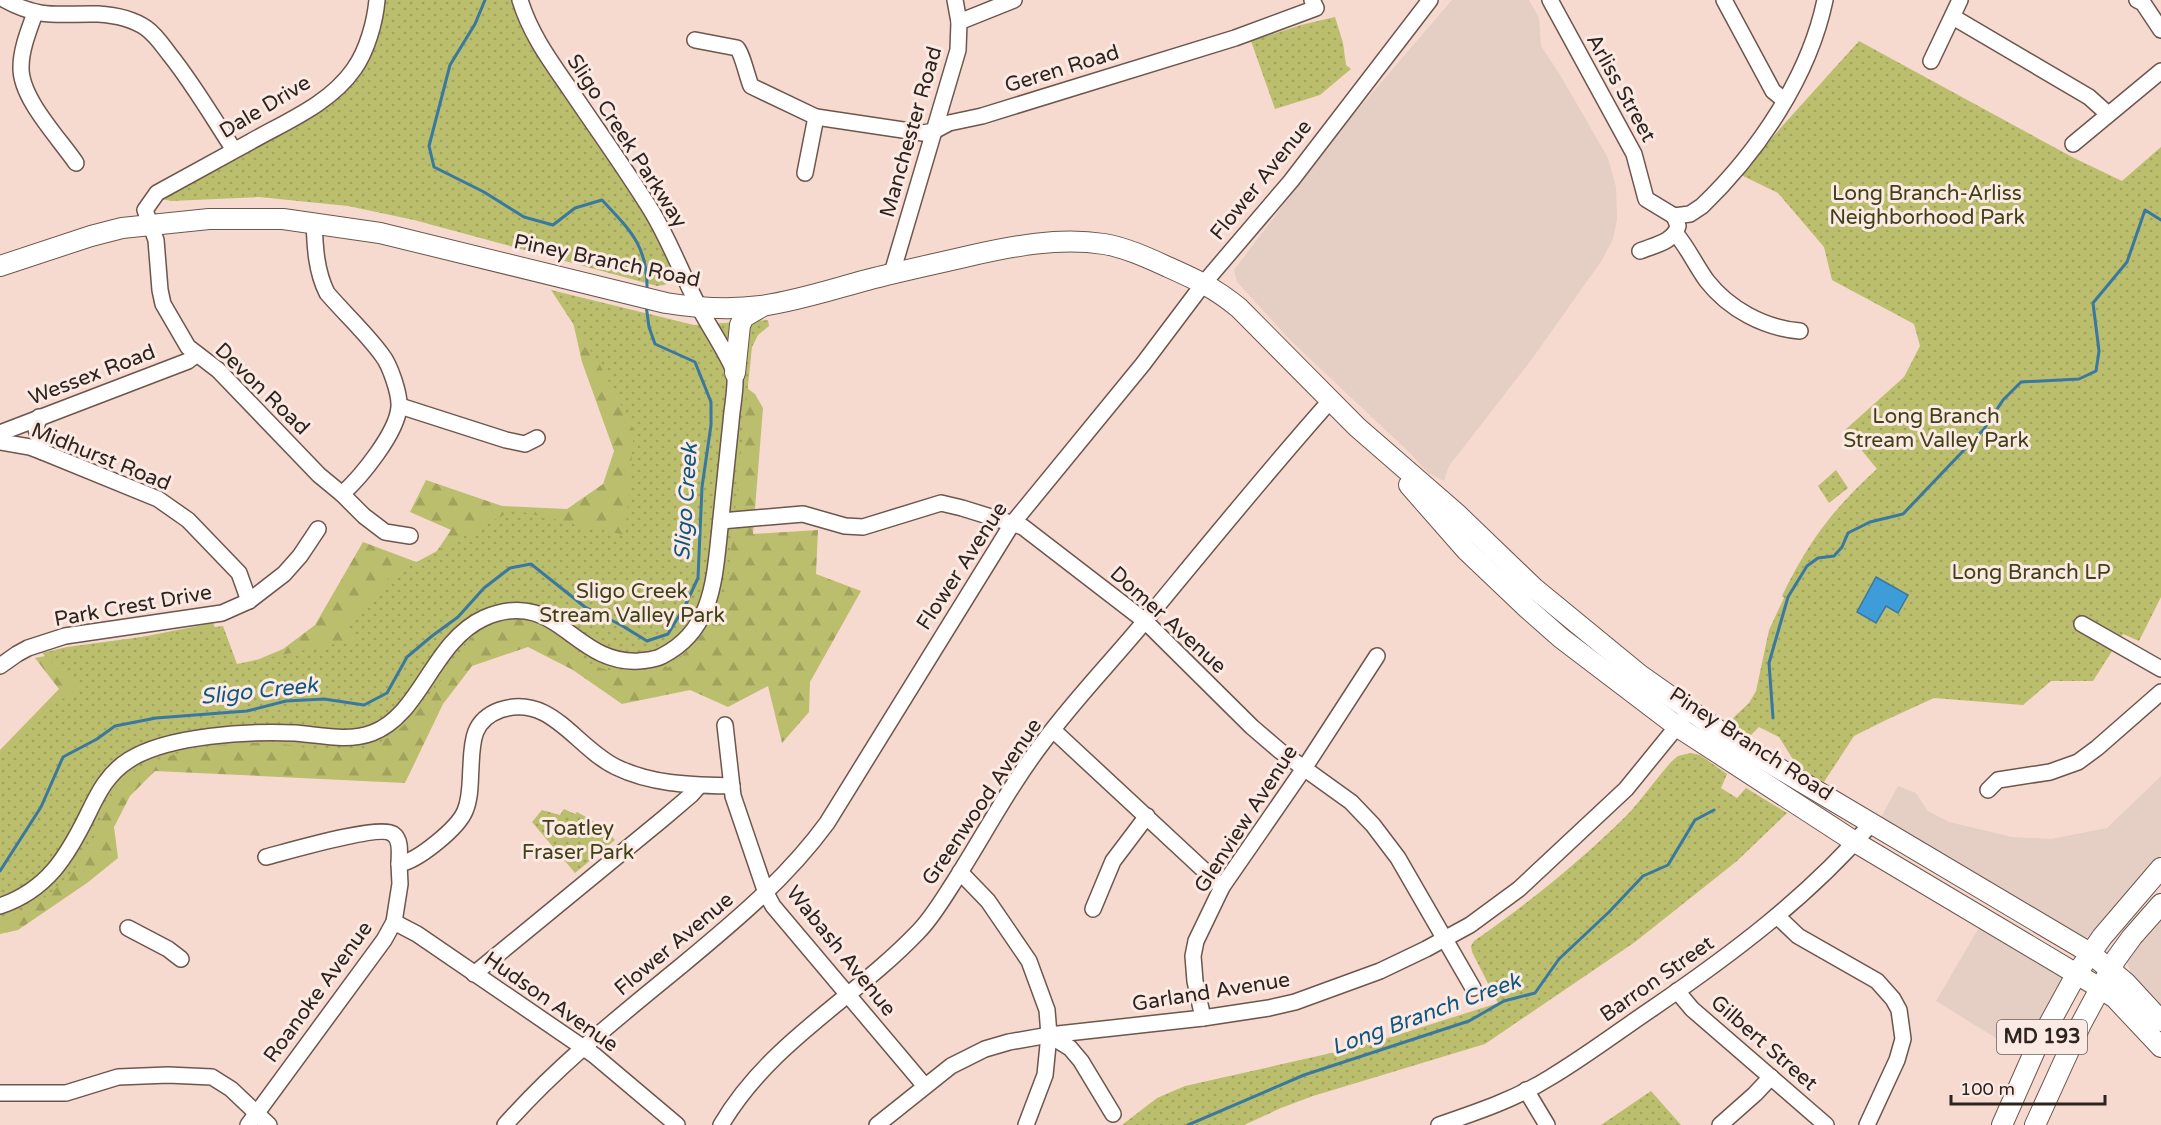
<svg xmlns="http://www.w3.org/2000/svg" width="2161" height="1125" viewBox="0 0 2161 1125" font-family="'Varela Round',sans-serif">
	<defs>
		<pattern id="forest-firs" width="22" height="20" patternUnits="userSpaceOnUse" patternTransform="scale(1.5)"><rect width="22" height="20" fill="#bbbe6c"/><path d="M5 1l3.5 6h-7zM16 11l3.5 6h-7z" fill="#a1a35d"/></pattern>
		<pattern id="park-dots" width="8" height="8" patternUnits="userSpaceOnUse" patternTransform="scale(1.5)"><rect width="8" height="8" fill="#bbbe6c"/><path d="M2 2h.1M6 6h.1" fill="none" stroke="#a1a35d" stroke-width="1.8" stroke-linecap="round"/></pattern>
	</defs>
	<rect width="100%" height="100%" fill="#f6dacf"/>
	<g fill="#e5cec4">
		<path d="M1452 0H1529L1539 18 1541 46 1559 73 1608 158 1616 187 1617 219 1613 239 1602 260 1532 359 1449 466 1444 481 1428 473 1410 453 1291 341 1237 282 1234 270 1340 130Z"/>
		<path d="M2161 776V855L2129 889 2094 934 2082 939 1878 823 1898 786 1916 793 1928 811 1949 822 2012 837 2051 839 2107 828Z"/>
		<path d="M2161 914V1008L2132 977 2127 962Z"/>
		<path d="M1984 919 2062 973 2060 984 2020 1053 1936 1001Z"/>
	</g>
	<path fill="url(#forest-firs)" d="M569 304 716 365 755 394 763 408 753 534 818 530 816 574 861 591 810 682 809 712 782 743 768 686 728 707 690 690 622 704 573 670 528 647 472 666 443 704 405 783 155 771 130 796 114 827 118 858 87 883 18 930 0 934V750L59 689 35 658 213 623 233 670 283 649 315 625 363 542 427 566 451 530 410 512 426 480 502 506 567 509 603 484 614 451 582 362Z"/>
	<g fill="url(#park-dots)">
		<path d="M379 0H514L657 229 673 275C670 284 666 285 657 286L414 220 348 206 259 197 171 201 158 198 347 87Z"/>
		<path d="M1335 17 1343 43 1346 65 1351 69 1320 95 1275 109 1251 41 1301 25Z"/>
		<path d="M1859 41 2074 158 2122 181 2161 147V597L2139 641 2123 634 2093 681H2051L2023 705 1934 698 1886 720 1854 736 1824 782 1799 769 1779 737 1759 727 1747 739 1730 725 1734 717 1749 703 1756 691 1769 630 1784 598 1782 596C1809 541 1832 510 1877 469L1845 430 1904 377 1920 346 1914 324 1832 280 1824 247 1778 193 1741 175 1740 173Z"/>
		<path d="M551 290 694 325 768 320 769 326 758 335 752 347 728 579C719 621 699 641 668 668L664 665C637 674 610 675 585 661 573 654 565 644 555 634 538 618 513 614 492 623 476 630 463 647 454 661 429 697 406 737 361 750 339 756 304 746 280 744 240 739 160 750 128 776 110 791 106 810 97 831 80 871 44 908 0 919V760L41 712 79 689 42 653 67 647 223 626 237 664 354 640 355 638 344 625 385 584 389 577 513 510 625 535 634 430 600 365Z"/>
		<path d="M1836 470 1848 488 1829 503 1818 486Z"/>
		<path d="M1691 753 1700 755 1727 774 1721 788 1737 798 1746 788 1787 813 1737 861 1635 942 1485 1044 1313 1096 1281 1108 1244 1125H1122L1157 1098 1185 1086 1336 1052 1348 1045 1362 1031 1372 1043 1498 1003 1472 952 1471 946 1474 941C1530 902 1582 860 1630 812 1644 796 1657 778 1671 762L1678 756Z"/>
		<path d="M564 809 575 814 577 812 604 827 615 840 575 873 532 822 542 810 560 815Z"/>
		<path d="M1651 1091 1681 1125H1601Z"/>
	</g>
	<path fill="#3e9cd8" stroke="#3978a0" stroke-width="1.5" d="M1876 577 1908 595 1898 613 1886 606 1876 623 1857 612Z"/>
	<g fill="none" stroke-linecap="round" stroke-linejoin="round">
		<g stroke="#3978a0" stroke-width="3">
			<path d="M485 0 475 24 450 65 429 146 434 167 484 192 524 217 553 225 575 208 602 200C630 230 648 246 647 290"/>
			<path d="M1773 718 1769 663 1788 597 1807 566 1818 558 1834 556 1842 547 1848 533 1870 522 1903 514 1984 429 2003 400 2021 382 2079 379 2096 371 2099 351 2093 303 2127 262 2145 210 2161 220"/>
			<path d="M0 871 41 807 63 757 97 739 115 726 156 718 247 711 286 701 324 699 364 705 387 693 407 657 432 636 458 617 484 588 510 568 531 564 585 607 621 625 647 641 668 634 685 606 698 578 702 487 711 425V402L695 362 655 344 649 327 646 305"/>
			<path d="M1188 1125 1304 1075 1469 1021 1504 1001 1535 993 1559 959 1609 912 1643 876 1668 865 1695 820 1714 810"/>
		</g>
		<g stroke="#6d564d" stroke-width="18">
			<g id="minor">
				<path d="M5 0C41 20 61 13 98 14 114 15 133 19 146 28 156 35 163 46 170 55 194 85 213 118 234 150"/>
				<path d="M377 0C375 22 367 51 354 69 330 104 285 122 250 142 219 159 188 176 157 193L145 210 156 240 160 290 163 304 188 347 218 370 319 475 342 494 364 516 385 532 410 536"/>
				<path d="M1550 0 1634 154 1646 199 1674 216 1678 226C1674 242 1654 245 1640 251"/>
				<path d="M1724 0 1773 91 1784 100"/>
				<path d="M2137 0 2143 3 2161 30"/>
				<path d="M35 13C29 30 21 49 21 67 20 98 59 138 76 163"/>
				<path d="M1953 17 2089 97 2108 114"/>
				<path d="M959 22 1014 0"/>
				<path d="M695 40 737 48C742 53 747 76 751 86L816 117 805 173"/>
				<path d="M1931 61 1960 0"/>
				<path d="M816 117 923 133 934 131 949 123 982 116 1235 38 1316 8 1312 0"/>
				<path d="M2073 144 2161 71"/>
				<path d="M1674 216 1690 214 1702 206C1758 152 1809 77 1825 0"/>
				<path d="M314 222C315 247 316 271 327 293 345 314 366 333 382 355 390 365 400 394 399 407 397 433 361 477 342 494"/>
				<path d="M1676 234C1688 248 1696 266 1707 281 1729 309 1764 328 1800 331"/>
				<path d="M892 273 958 50 959 22 955 0"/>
				<path d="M400 406 506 440 525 444 537 438"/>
				<path d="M39 417 36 429 43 452"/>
				<path d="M0 433 188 361 197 354"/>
				<path d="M0 442 30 447 43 452 158 499 188 520 239 573 249 601"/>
				<path d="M721 521 803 514 845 526 863 527 941 503 962 508 1023 527 1145 621 1252 727 1280 751 1351 802 1373 825 1398 858 1473 988"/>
				<path d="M2082 624 2161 669"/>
				<path d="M0 666 17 654 28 648 65 636 222 613 249 601 284 574 300 556 318 529"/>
				<path d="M725 725 733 796 766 893 773 906 924 1085"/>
				<path d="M1053 730 1222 887"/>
				<path d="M1988 790 1998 780 2050 772 2078 762 2097 748 2161 692"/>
				<path d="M266 857C286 852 380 824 393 834 402 840 399 855 399 864"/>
				<path d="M960 872 988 901 1029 961 1047 1010 1049 1035 1070 1048 1081 1061 1113 1114"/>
				<path d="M0 906C47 890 67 857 88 814 98 793 108 773 129 760 168 735 250 731 295 733 320 735 348 742 372 733 421 715 432 642 484 618 557 586 573 665 639 661 647 660 655 660 662 656 710 632 714 585 719 537 723 499 727 460 731 422 732 407 736 390 735 375 733 362 706 322 699 307 682 275 670 241 651 210 625 168 596 128 569 88 549 59 530 33 520 0"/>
				<path d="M1093 909 1113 861 1147 816"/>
				<path d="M1777 916 1798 936 1877 981 1893 999 1899 1010 1903 1039 1897 1060 1867 1125"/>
				<path d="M394 922 417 934 594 1055 677 1125"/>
				<path d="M128 928 168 949 181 959"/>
				<path d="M474 974 664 818 691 795 699 786"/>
				<path d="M1677 991 1692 1009 1826 1125"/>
				<path d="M1203 1018 1195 981 1193 956 1196 941 1222 887 1305 767 1377 656"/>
				<path d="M1526 1090 1547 1125"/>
				<path d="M0 1093H66L118 1077 168 1075 212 1077 231 1089 269 1125"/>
				<path d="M248 1125 384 940 394 922 400 884 399 864C418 861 458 828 465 811 471 797 470 780 471 766 472 740 473 720 500 710 551 693 575 747 616 767 653 785 692 785 732 786"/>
				<path d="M505 1125C558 1065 620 1016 681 966 734 922 786 879 827 823L1012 524 1143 364 1204 283 1291 181 1430 0"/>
				<path d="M721 1125C770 1042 853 1000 918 932 932 918 943 899 954 882 984 835 1010 785 1044 741 1075 699 1112 661 1145 621 1206 547 1266 473 1330 401"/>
				<path d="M877 1125 951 1066 985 1049 1009 1042 1049 1035 1203 1018 1269 1008 1295 1002 1380 971 1426 949 1470 925 1519 889 1626 789 1683 719"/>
				<path d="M1026 1125 1045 1075 1049 1035"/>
				<path d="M1439 1125C1477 1112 1516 1099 1551 1077 1586 1056 1619 1031 1653 1008 1732 954 1808 897 1871 824"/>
				<path d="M1720 1125 1755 1094 1771 1077"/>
			</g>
		</g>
		<g stroke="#6d564d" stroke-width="22">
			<g id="major">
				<path d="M0 266 91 236 122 228 209 219H283L380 233 666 303C697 308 730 310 761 306 797 301 833 289 867 280 901 271 935 264 969 256 1013 246 1059 237 1104 244 1127 248 1148 258 1168 267 1197 280 1215 288 1239 308L1357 427 1456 513 1534 588 1640 675 1735 742 1800 781 2090 953 2126 983 2161 1021"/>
				<path d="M735 373 740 325 744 317 763 306"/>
				<path d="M1409 485 1466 550 1527 608 1561 638 1678 727 1855 842 2100 988 2115 998 2161 1047"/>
				<path d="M2002 1125 2036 1048 2077 973 2102 937 2161 868"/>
				<path d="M2035 1125 2081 1024 2116 959 2132 937 2161 904"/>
			</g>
		</g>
		<use href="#minor" stroke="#fff" stroke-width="15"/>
		<use href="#major" stroke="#fff" stroke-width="20"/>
	</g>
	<g text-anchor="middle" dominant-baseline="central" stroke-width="6" stroke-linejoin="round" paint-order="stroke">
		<rect fill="#fbeae3" stroke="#6b5f5a" stroke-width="1.5" x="1997" y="1020" width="90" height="34" rx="4.5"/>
		<g font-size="20" font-weight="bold" fill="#2d231f">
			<text x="2042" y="1037">MD 193</text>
		</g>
		<g font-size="21" fill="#2d231f" stroke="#fbeae3">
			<text transform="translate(1062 69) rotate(-17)">Geren Road</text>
			<text transform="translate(1621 88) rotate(61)">Arliss Street</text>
			<text transform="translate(265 107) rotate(-31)">Dale Drive</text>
			<text transform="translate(911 132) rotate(-74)">Manchester Road</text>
			<text transform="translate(627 141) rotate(57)">Sligo Creek Parkway</text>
			<text transform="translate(1261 180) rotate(-51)">Flower Avenue</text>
			<text transform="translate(607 261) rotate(12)">Piney Branch Road</text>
			<text transform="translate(92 375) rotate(-21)">Wessex Road</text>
			<text transform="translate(262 389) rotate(44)">Devon Road</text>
			<text transform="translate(101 457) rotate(22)">Midhurst Road</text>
			<text transform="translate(962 566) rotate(-57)">Flower Avenue</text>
			<text transform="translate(133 606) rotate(-10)">Park Crest Drive</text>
			<text transform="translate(1168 620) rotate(42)">Domer Avenue</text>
			<text transform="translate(1751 744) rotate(33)">Piney Branch Road</text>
			<text transform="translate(982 802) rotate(-56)">Greenwood Avenue</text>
			<text transform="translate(1246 819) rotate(-57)">Glenview Avenue</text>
			<text transform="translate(674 944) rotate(-40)">Flower Avenue</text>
			<text transform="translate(841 951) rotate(51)">Wabash Avenue</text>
			<text transform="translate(1657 979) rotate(-35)">Barron Street</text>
			<text transform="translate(318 992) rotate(-54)">Roanoke Avenue</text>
			<text transform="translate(1211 992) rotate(-9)">Garland Avenue</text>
			<text transform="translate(551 1002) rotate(35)">Hudson Avenue</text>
			<text transform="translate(1764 1043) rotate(41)">Gilbert Street</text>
		</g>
		<g font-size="21" fill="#404117" stroke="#fbeae3">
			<text x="1927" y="193">Long Branch-Arliss<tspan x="1927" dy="24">Neighborhood Park</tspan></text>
			<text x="1936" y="416">Long Branch<tspan x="1936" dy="24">Stream Valley Park</tspan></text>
			<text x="2031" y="572">Long Branch LP</text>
			<text x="632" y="591">Sligo Creek<tspan x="632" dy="24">Stream Valley Park</tspan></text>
			<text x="578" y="828">Toatley<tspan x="578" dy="24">Fraser Park</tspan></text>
		</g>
		<g font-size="22" font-style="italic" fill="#10567f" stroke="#fbeae3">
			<text transform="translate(686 502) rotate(-86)">Sligo Creek</text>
			<text transform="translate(259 691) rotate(-6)">Sligo Creek</text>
			<text transform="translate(1426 1014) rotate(-20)">Long Branch Creek</text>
		</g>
	</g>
	<path d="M1951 1095v9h154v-9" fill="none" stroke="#2d231f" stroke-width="3"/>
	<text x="1960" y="1095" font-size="18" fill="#2d231f" stroke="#fbeae3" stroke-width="4.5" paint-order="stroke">100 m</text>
</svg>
